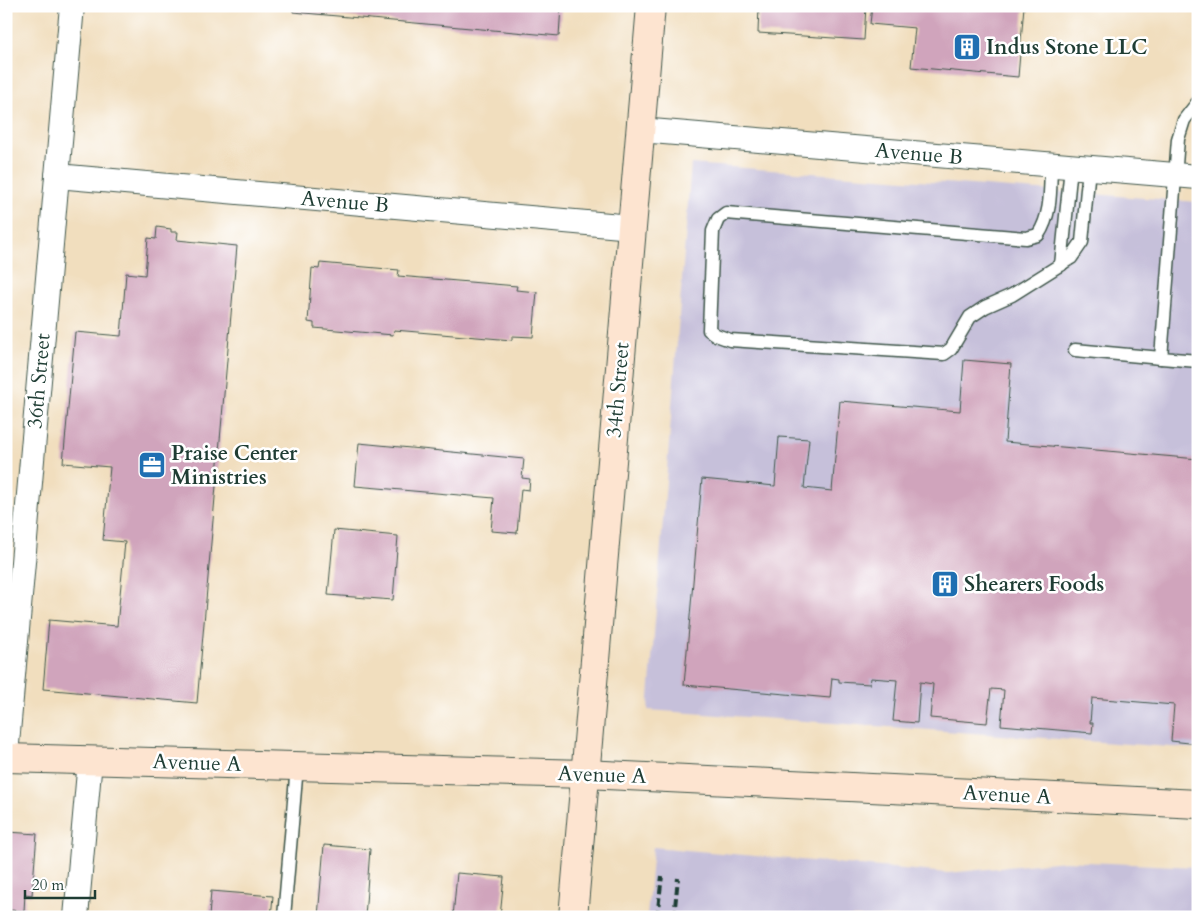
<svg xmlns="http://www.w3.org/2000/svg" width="1204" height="923" viewBox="0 0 1204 923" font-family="Cardo,serif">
	<rect width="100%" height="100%" fill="#fff"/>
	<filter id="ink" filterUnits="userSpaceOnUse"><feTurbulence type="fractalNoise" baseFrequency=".02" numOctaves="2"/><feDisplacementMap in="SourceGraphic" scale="10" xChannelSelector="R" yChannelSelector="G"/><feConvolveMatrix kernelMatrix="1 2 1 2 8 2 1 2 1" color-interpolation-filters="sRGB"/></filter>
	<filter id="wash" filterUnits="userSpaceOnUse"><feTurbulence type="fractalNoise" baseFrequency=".0096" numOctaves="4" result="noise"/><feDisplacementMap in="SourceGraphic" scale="20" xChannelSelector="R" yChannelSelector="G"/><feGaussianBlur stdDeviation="1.12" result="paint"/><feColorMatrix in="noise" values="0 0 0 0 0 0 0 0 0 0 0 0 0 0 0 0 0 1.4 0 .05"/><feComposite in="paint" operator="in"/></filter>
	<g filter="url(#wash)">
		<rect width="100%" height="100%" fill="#f1debe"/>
		<g fill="#c6c0da">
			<path d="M691 164 1198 202V749L648 710Z"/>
			<path d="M653 847 948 873 1065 861 1198 867V917H647Z"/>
		</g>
		<g id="blocks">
			<g fill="#d0a4bc">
				<path d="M293 6H561L559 36 293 12Z"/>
				<path d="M759 6H866L864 40 758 33Z"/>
				<path d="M872 6H1024L1018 77 911 67 915 28 870 24Z"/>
				<path d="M157 227 171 229V232H178L177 240 237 246 197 703 43 689 49 620 117 626 125 542 103 540 110 467 63 463 75 332 121 336 126 273 145 275 148 238 156 239Z"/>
				<path d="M320 263 399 270 398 276 517 286 516 290 537 292 533 337 512 336V340L394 330 393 335 314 328V323L308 322 312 268 319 269Z"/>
				<path d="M964 360 1011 364 1005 442 1198 459V744L1171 741 1174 705 1092 698 1090 723H1093L1092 733 1001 725 1004 690 991 689 987 723 930 718 933 684 920 682 917 723 893 721 897 680 871 678 870 684 839 682V679L832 678 830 698 684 685 702 479 775 486 779 437 809 439 804 488 832 491 840 401 960 411Z"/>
				<path d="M359 443 524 459 522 478 530 479 529 490 521 489 517 533 491 531 494 498 355 486Z"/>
				<path d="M334 530 398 536 393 600 328 595Z"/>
				<path d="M8 832 37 834 32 895 25 894 24 911 8 910 9 893H6V846Z"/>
				<path d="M324 845 370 849 365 917H318Z"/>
				<path d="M457 873 504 877 500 917H453Z"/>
				<path d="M211 891 273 896 271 917H209Z"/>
			</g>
		</g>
	</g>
	<g filter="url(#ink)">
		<use href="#blocks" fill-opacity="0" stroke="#3e5549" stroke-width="1"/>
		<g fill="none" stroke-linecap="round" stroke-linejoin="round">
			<g stroke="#3e5549" stroke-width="15">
				<g id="service">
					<path d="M1198 102 1184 120 1178 139 1161 358 1198 361"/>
					<path d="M1051 165C1050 189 1052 214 1038 235L1026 238 726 213 718 219 713 231 709 330 716 335 730 340 944 354 951 349 970 317 985 307 1012 295 1071 258 1082 242 1089 168"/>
					<path d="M1061 265 1071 167"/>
					<path d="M1075 350 1161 358"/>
					<path d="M284 917 297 766"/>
				</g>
			</g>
			<g stroke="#3e5549" stroke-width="26">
				<g id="minor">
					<path d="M640 130 1198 177"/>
					<path d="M57 176 632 227"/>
					<path d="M6 755 72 6"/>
					<path d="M76 917 90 760"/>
				</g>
			</g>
			<g stroke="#3e5549" stroke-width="30">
				<g id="secondary">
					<path d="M6 758 585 774 1198 804"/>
					<path d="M573 917 651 6"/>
				</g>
			</g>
			<use href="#service" stroke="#fff" stroke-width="12"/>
			<use href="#minor" stroke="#fff" stroke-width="24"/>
			<use href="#secondary" stroke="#fde4d0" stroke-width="28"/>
			<g stroke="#1f3d34" stroke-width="4" stroke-dasharray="8 4" stroke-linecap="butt">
				<path d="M657 917 662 876"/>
				<path d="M674 917 678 878"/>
			</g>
		</g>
	</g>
	<defs>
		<g id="building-square" transform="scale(1.4375)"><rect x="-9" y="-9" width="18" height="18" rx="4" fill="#1f6fb2" stroke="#fff"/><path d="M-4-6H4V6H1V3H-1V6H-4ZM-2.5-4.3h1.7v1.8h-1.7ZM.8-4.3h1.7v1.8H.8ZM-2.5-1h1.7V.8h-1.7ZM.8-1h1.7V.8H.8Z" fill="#fff"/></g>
		<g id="office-square" transform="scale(1.4375)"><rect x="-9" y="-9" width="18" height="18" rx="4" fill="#1f6fb2" stroke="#fff"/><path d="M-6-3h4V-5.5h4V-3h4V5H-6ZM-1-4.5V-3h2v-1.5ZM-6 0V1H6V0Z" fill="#fff"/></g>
	</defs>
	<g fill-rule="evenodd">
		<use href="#building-square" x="967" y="47"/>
		<use href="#office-square" x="152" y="465"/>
		<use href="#building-square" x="945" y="584"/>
	</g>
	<g text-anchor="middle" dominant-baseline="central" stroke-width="5" stroke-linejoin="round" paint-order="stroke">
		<g font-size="21" font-weight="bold" fill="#1f3d34" stroke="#fff" text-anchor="start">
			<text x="986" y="47">Indus Stone LLC</text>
			<text x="171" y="453">Praise Center<tspan x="171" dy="24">Ministries</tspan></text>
			<text x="964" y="584">Shearers Foods</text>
		</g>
		<g font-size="21" fill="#1f3d34" stroke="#fff">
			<text transform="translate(919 154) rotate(5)">Avenue B</text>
			<text transform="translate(345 202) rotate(5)">Avenue B</text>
			<text transform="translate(39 381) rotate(-85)">36th Street</text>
			<text transform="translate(618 390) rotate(-85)">34th Street</text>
			<text transform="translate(197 763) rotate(2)">Avenue A</text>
			<text transform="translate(602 775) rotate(2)">Avenue A</text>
			<text transform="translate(1007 795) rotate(3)">Avenue A</text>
		</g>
	</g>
	<rect width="1204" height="923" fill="none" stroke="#fff" stroke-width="25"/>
	<path d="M25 890v8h70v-8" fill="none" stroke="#1f3d34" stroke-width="2.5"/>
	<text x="32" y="890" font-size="15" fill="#1f3d34" stroke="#ffffff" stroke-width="4" paint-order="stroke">20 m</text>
</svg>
